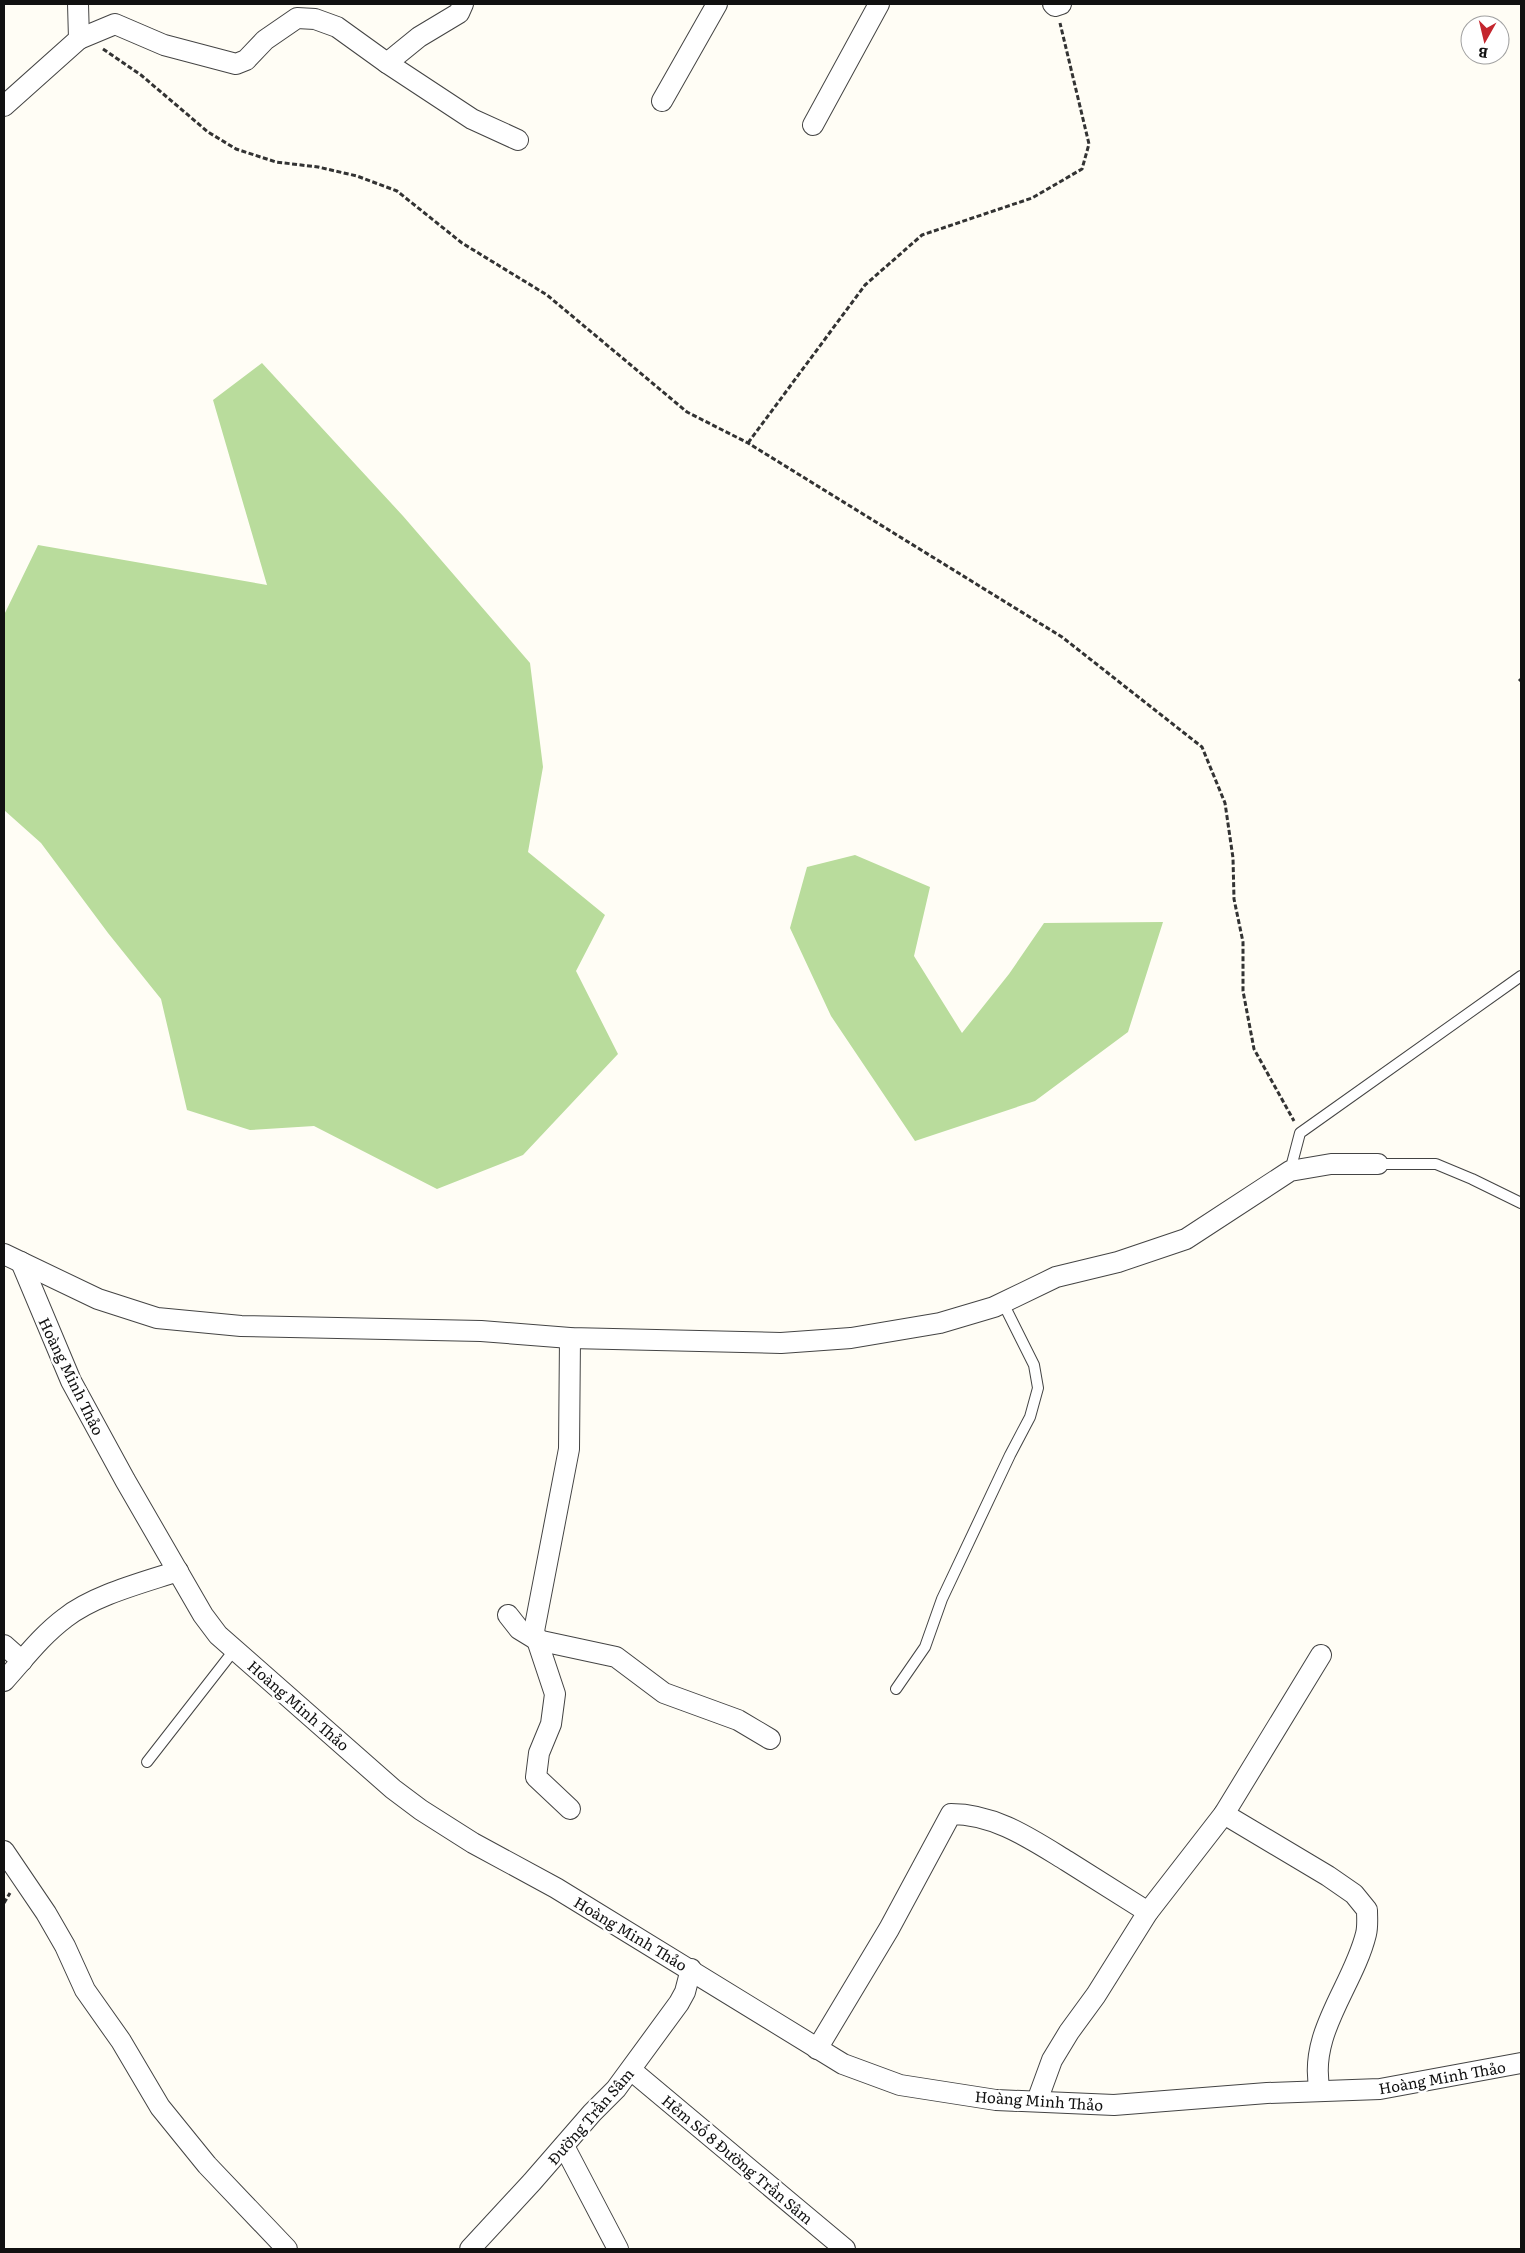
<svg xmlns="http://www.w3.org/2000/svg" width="1525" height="2253" viewBox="0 0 1525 2253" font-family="Literata,serif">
	<rect width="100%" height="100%" fill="#fffdf5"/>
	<g fill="#b9dc9c">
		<path d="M262 363 403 516 530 663 543 767 528 852 605 915 576 971 618 1054 523 1155 437 1189 314 1126 250 1130 187 1110 161 999 108 933 41 843 4 810V615L38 545 267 585 213 400Z"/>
		<path d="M855 855 930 887 914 956 962 1033 1009 974 1044 923 1163 922 1128 1032 1035 1101 915 1141 831 1016 790 928 807 867Z"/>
	</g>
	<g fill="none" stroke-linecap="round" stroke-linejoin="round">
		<g stroke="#444" stroke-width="12">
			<g id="service">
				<path d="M1378 1164H1436L1472 1179 1521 1203"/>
				<path d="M1290 1171 1300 1133 1521 976"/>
				<path d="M896 1689 925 1647 942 1599 1010 1455 1030 1417 1038 1388 1034 1365 1003 1303"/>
				<path d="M147 1762 235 1649"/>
			</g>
		</g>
		<g stroke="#444" stroke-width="22">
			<g id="minor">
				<path d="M1053 4 1055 6 1061 4"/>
				<path d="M79 39 115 24 164 45 236 64 246 60 265 40 297 18 315 19 337 27 387 63 472 119 518 140"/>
				<path d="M387 63 419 37 459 13 463 4"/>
				<path d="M662 101 717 4"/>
				<path d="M4 106 79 39 78 4"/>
				<path d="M813 125 879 4"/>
				<path d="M4 1254 98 1299 157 1318 241 1326 481 1331 570 1338 781 1343 851 1338 940 1323 994 1307 1056 1277 1118 1262 1186 1239 1290 1171 1331 1164H1378"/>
				<path d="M21 1262 71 1381 125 1480 203 1615 218 1635 393 1789 421 1810 473 1843 556 1888 843 2064 900 2085 996 2100 1114 2105 1267 2093 1380 2089 1521 2063"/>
				<path d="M570 1338 569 1449 534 1631 555 1694 551 1724 539 1753 536 1777 570 1809"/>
				<path d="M508 1615 519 1629 537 1640 616 1657 664 1693 738 1720 770 1739"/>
				<path d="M4 1645 22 1661"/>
				<path d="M4 1681C24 1659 41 1636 65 1618 94 1595 142 1583 178 1571"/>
				<path d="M1224 1814 1328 1876 1354 1894 1367 1910C1367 1918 1368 1926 1366 1934 1353 1987 1307 2034 1320 2091"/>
				<path d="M4 1851 46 1913 65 1946 85 1990 121 2041 160 2107 207 2165 287 2249"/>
				<path d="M817 2049 889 1929 951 1814C995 1814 1031 1839 1067 1861 1094 1878 1121 1895 1148 1912"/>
				<path d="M631 2070 845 2249"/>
				<path d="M1037 2101 1052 2060 1069 2032 1096 1995 1148 1912 1224 1814 1321 1655"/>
				<path d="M564 2146 618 2249"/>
				<path d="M470 2249 532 2182 592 2113 616 2089 679 2003 685 1992 691 1969"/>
			</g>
		</g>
		<g stroke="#333" stroke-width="3" stroke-dasharray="5 2.5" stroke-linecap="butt">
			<path d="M103 49 141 75 208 132 236 149 276 162 318 167 357 176 397 191 462 243 547 295 687 412 748 443 1062 637 1202 747 1225 803 1233 858 1234 899 1243 942V991L1254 1049 1294 1121"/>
			<path d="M748 443 865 285 922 235 1032 198 1082 169 1089 144 1060 23"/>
			<path d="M1519 679 1521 681"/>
			<path d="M4 1903 10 1893"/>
		</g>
		<use href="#service" stroke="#fff" stroke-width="10"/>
		<use href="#minor" stroke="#fff" stroke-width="20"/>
	</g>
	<g text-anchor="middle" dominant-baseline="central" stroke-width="5" stroke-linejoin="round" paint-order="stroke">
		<g font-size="15" fill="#111" stroke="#fff">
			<text transform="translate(72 1376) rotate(64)">Hoàng Minh Thảo</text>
			<text transform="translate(299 1705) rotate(41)">Hoàng Minh Thảo</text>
			<text transform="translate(631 1933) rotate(31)">Hoàng Minh Thảo</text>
			<text transform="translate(1442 2077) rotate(-10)">Hoàng Minh Thảo</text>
			<text transform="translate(1039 2100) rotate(4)">Hoàng Minh Thảo</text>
			<text transform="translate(590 2116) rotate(-49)">Đường Trần Sâm</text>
			<text transform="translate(738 2159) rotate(40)">Hẻm Số 8 Đường Trần Sâm</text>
		</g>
	</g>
	<rect width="1525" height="2253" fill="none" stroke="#111111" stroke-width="10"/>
	<g transform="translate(1485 40) rotate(188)"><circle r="24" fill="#ffffff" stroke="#a0a0a0"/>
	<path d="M0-4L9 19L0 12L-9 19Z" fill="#c4262e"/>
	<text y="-8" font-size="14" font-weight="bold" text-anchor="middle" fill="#111111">B</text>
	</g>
</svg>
